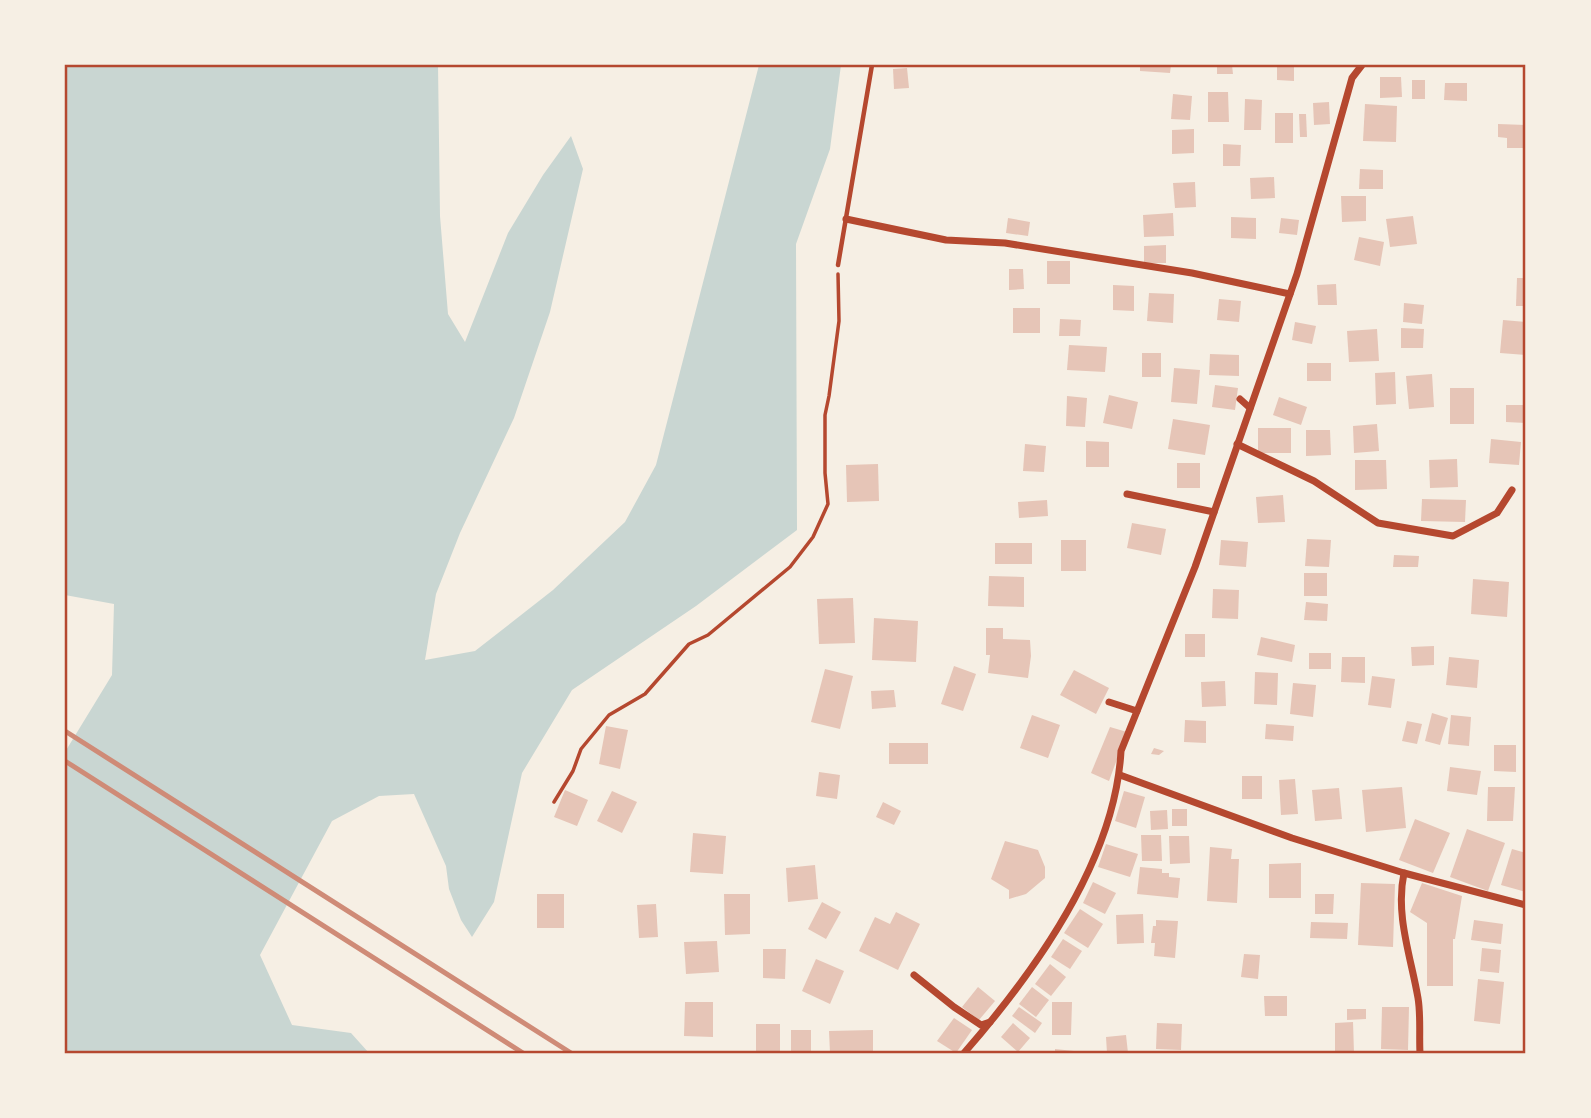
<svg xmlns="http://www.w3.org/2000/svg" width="1591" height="1118" viewBox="0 0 1591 1118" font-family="'PT Sans Narrow',sans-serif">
	<rect width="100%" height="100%" fill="#f6efe4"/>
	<path fill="#c9d6d2" d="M65 65H438L440 216 448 314 465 342 508 233 543 175 571 136 583 169 550 312 514 418 460 533 436 594 425 660 475 651 553 590 625 522 656 465 759 65H841L830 149 796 244 797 530 696 606 572 690 522 773 494 902 472 937 461 920 449 889 446 866 414 794 379 796 332 821 260 955 292 1025 351 1033 369 1053H65V752L112 675 114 604 65 595Z"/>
	<g fill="#e6c5b7">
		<path d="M1140 65H1171L1170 73 1140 71Z"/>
		<path d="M1217 65H1232L1233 74H1217Z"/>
		<path d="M1277 65H1294V81L1277 80Z"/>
		<path d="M907 68 909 88 894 89 893 69Z"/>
		<path d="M1380 77H1401L1402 97 1380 98Z"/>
		<rect x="1412" y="80" width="13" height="19"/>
		<path d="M1445 83H1467V101L1444 100Z"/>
		<path d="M1208 92H1228L1229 122H1208Z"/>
		<path d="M1173 94 1192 96 1190 120 1171 119Z"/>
		<path d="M1245 99 1262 100 1261 130H1244Z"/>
		<path d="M1329 102 1330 124 1314 125 1313 103Z"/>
		<path d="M1365 104 1397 106 1396 142 1363 141Z"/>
		<rect x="1275" y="113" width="18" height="30"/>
		<path d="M1299 114H1306L1307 137H1300Z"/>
		<path d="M1498 124 1526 125V148H1507V138L1498 137Z"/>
		<path d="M1194 129V153L1172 154V130Z"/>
		<path d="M1223 144 1241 145 1240 166H1223Z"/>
		<path d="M1360 169 1383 170V189H1359Z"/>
		<path d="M1274 177 1275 198 1251 199 1250 178Z"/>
		<path d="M1195 182 1196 207 1175 208 1173 183Z"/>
		<path d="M1341 196H1366V221L1342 222Z"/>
		<path d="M1173 213 1174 236 1144 237 1143 215Z"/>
		<path d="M1413 216 1417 244 1390 247 1386 219Z"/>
		<path d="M1231 217 1256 218V239L1231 238Z"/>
		<path d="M1008 218 1030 222 1028 236 1006 233Z"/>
		<path d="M1281 218 1299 220 1297 235 1279 233Z"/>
		<path d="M1359 237 1384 242 1380 266 1354 260Z"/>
		<path d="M1166 245V263H1144V246Z"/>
		<rect x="1047" y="261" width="23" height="23"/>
		<path d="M1009 269H1023L1024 289 1009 290Z"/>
		<path d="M1517 278H1526V306H1516Z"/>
		<path d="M1336 284 1337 305H1318L1317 285Z"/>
		<path d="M1113 285 1134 286V311L1113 310Z"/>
		<path d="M1149 293 1174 294 1173 323 1147 321Z"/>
		<path d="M1219 299 1241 301 1239 322 1217 320Z"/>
		<path d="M1404 303 1424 305 1422 324 1403 322Z"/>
		<rect x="1013" y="308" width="27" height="25"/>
		<path d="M1060 319 1081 320 1080 336H1059Z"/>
		<path d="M1503 320 1526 322V355L1500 353Z"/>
		<path d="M1295 322 1316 326 1312 344 1292 340Z"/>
		<path d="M1401 328 1424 329 1423 348H1401Z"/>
		<path d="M1377 329 1379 361 1349 362 1347 331Z"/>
		<path d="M1069 345 1107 347 1105 372 1067 370Z"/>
		<rect x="1142" y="353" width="19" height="24"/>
		<path d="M1210 354 1239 355V376L1209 375Z"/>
		<rect x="1307" y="363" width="24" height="18"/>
		<path d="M1174 368 1200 370 1197 404 1171 402Z"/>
		<path d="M1395 372 1396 404 1376 405 1375 373Z"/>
		<path d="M1432 374 1434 407 1409 409 1406 376Z"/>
		<path d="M1215 385 1238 388 1235 410 1212 407Z"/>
		<rect x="1450" y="388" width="24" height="36"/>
		<path d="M1109 395 1138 402 1132 429 1103 423Z"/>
		<path d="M1067 396 1087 398 1085 427 1066 426Z"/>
		<path d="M1279 397 1307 407 1301 425 1273 415Z"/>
		<path d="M1506 405H1526V423L1506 422Z"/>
		<path d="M1173 419 1210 425 1205 455 1168 449Z"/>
		<path d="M1377 424 1379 451 1354 453 1353 426Z"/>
		<rect x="1258" y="428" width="33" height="25"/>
		<path d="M1306 430H1330L1331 455 1306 456Z"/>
		<path d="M1491 439 1521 442 1519 465 1489 463Z"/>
		<path d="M1086 441 1109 442V467H1086Z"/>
		<path d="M1025 444 1046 446 1044 472 1023 471Z"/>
		<path d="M1457 459 1458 487 1430 488 1429 460Z"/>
		<path d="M1355 460H1386L1387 489 1355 490Z"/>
		<rect x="1177" y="463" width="23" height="25"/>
		<path d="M878 464 879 501 847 502 846 465Z"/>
		<path d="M1283 495 1285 522 1258 523 1256 497Z"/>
		<path d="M1422 499 1466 500 1465 522 1421 521Z"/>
		<path d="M1047 500 1048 516 1019 518 1018 502Z"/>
		<path d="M1132 523 1166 529 1161 555 1127 548Z"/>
		<path d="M1307 539 1331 540 1329 567 1305 566Z"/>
		<rect x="1061" y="540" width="25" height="31"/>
		<path d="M1221 540 1248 542 1246 567 1219 565Z"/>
		<rect x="995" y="543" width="37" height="21"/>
		<path d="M1394 555 1419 556 1418 567H1393Z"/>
		<rect x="1304" y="573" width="23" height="23"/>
		<path d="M989 576 1024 577V607L988 606Z"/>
		<path d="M1473 579 1509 582 1507 617 1471 614Z"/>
		<path d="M1213 589 1239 590 1238 619 1212 618Z"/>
		<path d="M853 598 855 643 819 644 817 599Z"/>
		<path d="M1306 602 1328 604 1327 621 1304 620Z"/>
		<path d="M874 618 918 621 916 662 872 660Z"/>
		<path d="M986 628H1003V639L1030 640 1031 656 1028 678 988 673 990 655H986Z"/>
		<rect x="1185" y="634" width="20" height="23"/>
		<path d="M1261 637 1295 645 1292 662 1257 655Z"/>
		<path d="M1434 646V665L1412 666 1411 647Z"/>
		<rect x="1309" y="653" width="22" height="16"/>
		<path d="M1342 657H1365V683L1341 682Z"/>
		<path d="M1449 657 1479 660 1477 688 1446 685Z"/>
		<path d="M954 666 976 674 963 711 941 704Z"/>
		<path d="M825 669 853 676 840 729 811 722Z"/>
		<path d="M1074 670 1109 688 1096 714 1060 695Z"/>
		<path d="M1255 672 1278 673 1277 705 1254 704Z"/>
		<path d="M1372 676 1395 679 1391 708 1368 705Z"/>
		<path d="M1225 681 1226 706 1202 707 1201 682Z"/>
		<path d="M1293 683 1316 685 1313 717 1290 714Z"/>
		<path d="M894 690 896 707 872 709 871 691Z"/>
		<path d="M1432 713 1448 718 1440 745 1425 741Z"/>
		<path d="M1032 715 1060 725 1048 758 1020 748Z"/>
		<path d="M1451 715 1471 717 1469 746 1448 744Z"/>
		<path d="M1185 720 1206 721V743L1184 742Z"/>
		<path d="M1407 721 1422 724 1417 744 1402 741Z"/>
		<path d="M1266 724 1294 726 1293 741 1265 739Z"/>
		<path d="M606 726 628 730 620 769 599 764Z"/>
		<path d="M1110 727 1127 732 1109 781 1091 773Z"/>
		<rect x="889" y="743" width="39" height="21"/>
		<path d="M1494 745H1516V772L1494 771Z"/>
		<path d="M1154 748 1164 751 1159 755 1151 754Z"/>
		<path d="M1450 767 1481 771 1477 795 1447 791Z"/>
		<path d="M819 772 840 775 837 799 816 796Z"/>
		<rect x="1242" y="776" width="20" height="23"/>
		<path d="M1295 779 1298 814 1281 815 1279 780Z"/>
		<path d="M1402 787 1406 828 1366 832 1362 790Z"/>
		<path d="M1488 787H1515L1513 821H1487Z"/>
		<path d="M1339 788 1342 819 1315 821 1312 790Z"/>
		<path d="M565 790 588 800 577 826 554 817Z"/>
		<path d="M612 791 637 802 622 833 597 821Z"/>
		<path d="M1124 791 1145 797 1136 828 1115 821Z"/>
		<path d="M883 802 901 811 894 825 876 817Z"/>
		<rect x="1172" y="809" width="15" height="17"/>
		<path d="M1167 810 1168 829 1151 830 1150 811Z"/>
		<path d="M1415 819 1450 833 1433 873 1399 860Z"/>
		<path d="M1467 829 1505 843 1488 891 1450 877Z"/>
		<path d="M693 833 726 836 723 874 690 872Z"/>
		<path d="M1141 835H1161L1162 861H1142Z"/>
		<path d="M1169 836H1189L1190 863 1170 864Z"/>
		<path d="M1005 841 1038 850 1045 867V878L1026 894 1009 899V890L991 879Z"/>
		<path d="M1106 844 1138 854 1130 877 1098 867Z"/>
		<path d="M1210 847 1232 849 1231 859H1239L1237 903 1207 901Z"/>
		<path d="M1512 849 1526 853V892L1501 885Z"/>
		<path d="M1301 863V898H1269V864Z"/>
		<path d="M815 865 818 899 788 902 786 868Z"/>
		<path d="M1140 867 1162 869V873H1169V877L1180 878 1178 898 1137 894Z"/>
		<path d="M1093 882 1116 893 1105 914 1083 903Z"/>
		<path d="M1361 883 1395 884 1393 947 1358 945Z"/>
		<path d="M1422 883 1462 896 1455 939H1453V986H1427V923L1410 912Z"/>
		<rect x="537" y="894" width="27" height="34"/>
		<path d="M724 894H750V934L725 935Z"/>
		<path d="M1315 894H1334L1333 914H1315Z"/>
		<path d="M822 902 841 912 826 939 808 929Z"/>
		<path d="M656 904 658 937 639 938 637 905Z"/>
		<path d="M1080 909 1103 924 1088 948 1064 933Z"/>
		<path d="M896 912 920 924 898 970 859 951 875 917 890 924Z"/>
		<path d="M1143 914 1144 943 1117 944 1116 915Z"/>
		<path d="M1156 920 1178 921 1175 958 1154 956 1155 943H1151L1153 926H1156Z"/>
		<path d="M1474 920 1503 924 1501 944 1471 940Z"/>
		<path d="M1311 922 1348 923 1347 939 1310 938Z"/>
		<path d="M1063 939 1082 951 1070 969 1051 957Z"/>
		<path d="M717 941 719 972 686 974 684 942Z"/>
		<path d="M1482 948 1501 950 1499 973 1480 971Z"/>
		<path d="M763 949H786L785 979 763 978Z"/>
		<path d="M1244 954 1260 955 1258 979 1241 977Z"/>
		<path d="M816 959 844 971 830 1004 802 991Z"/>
		<path d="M1050 964 1066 977 1051 996 1035 984Z"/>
		<path d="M1478 979 1504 982 1500 1024 1474 1021Z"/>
		<path d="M978 987 995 1001 979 1020 962 1007Z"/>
		<path d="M1032 987 1049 1000 1036 1017 1019 1004Z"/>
		<path d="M1264 996H1287V1016H1265Z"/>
		<path d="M685 1002H713V1037L684 1036Z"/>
		<path d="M1052 1002H1072L1071 1035H1052Z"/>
		<path d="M1019 1007 1042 1023 1035 1033 1012 1016Z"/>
		<path d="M1382 1007H1409L1408 1050 1381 1049Z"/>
		<path d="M1347 1009H1366V1019L1347 1020Z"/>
		<path d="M954 1018 972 1030 956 1053 937 1041Z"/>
		<path d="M1353 1022 1354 1053H1335V1023Z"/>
		<path d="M1013 1023 1030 1038 1018 1052 1001 1037Z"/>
		<path d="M1157 1023 1182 1024 1181 1050 1156 1049Z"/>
		<rect x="756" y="1024" width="24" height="29"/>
		<rect x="791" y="1030" width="20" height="23"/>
		<path d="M873 1030V1053H830L829 1031Z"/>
		<path d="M1126 1035 1128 1053H1107L1106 1037Z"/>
		<path d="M1055 1049 1074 1051V1053H1055Z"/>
	</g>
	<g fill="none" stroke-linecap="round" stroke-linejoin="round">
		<path stroke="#b5482f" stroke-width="3.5" d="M554 802 573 771 581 749 609 715 645 694 689 644 708 635 790 567 813 537 828 504 825 473V415L829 396 839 321 838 274"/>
		<path stroke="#b5482f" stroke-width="4.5" d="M838 265 872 65"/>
		<g stroke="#b5482f" stroke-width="7">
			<path d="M846 219 946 240 1005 243 1192 273 1290 294"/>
			<path d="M1240 399 1250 408"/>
			<path d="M1237 444 1314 481 1378 523 1453 536 1497 513 1512 490"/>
			<path d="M1127 494 1214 512"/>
			<path d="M1109 702 1137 711"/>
			<path d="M1120 775 1292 838 1404 873 1526 905"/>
			<path d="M1404 873C1395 915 1411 957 1418 998 1421 1016 1419 1035 1420 1053"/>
			<path d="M914 975 954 1007 981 1025 990 1022"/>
			<path d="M964 1053C1034 973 1115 861 1121 751L1195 567 1297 274 1352 78 1362 65"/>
		</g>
		<g stroke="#cf8b77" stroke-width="5">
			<path d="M65 731 571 1053"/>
			<path d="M65 761 523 1053"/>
		</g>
	</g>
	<rect width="1591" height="1118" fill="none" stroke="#f6efe4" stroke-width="133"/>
	<rect x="66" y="66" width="1458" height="986" fill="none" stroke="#b5482f" stroke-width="2.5"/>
</svg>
